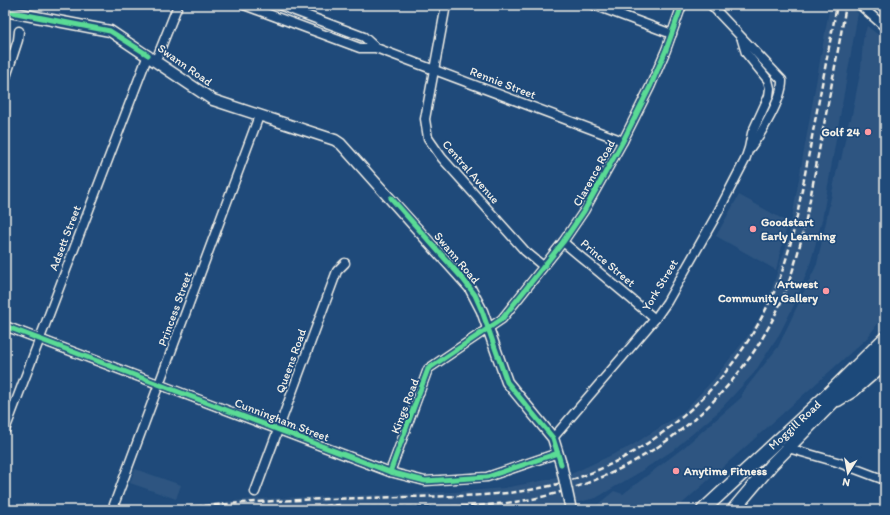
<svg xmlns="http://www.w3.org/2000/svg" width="890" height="515" viewBox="0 0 890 515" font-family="Itim,sans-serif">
	<rect width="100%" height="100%" fill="#1f4a7a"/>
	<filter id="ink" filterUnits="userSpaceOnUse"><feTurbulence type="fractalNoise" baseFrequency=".025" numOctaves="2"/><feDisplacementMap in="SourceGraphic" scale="8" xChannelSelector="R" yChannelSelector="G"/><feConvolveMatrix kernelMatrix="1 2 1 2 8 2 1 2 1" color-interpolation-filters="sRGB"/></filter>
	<g filter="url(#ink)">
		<g fill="#2d5581">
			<path d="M830 5H849L858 13 822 220 811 261 797 299 780 333 754 373 717 413 672 451 635 475 596 498 575 503 569 475 631 446 682 413 713 380 747 337 765 309 788 240Z"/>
			<path d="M867 26 885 40V310L876 326 867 338 675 510H591L614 491 623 494 683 448 742 397V393L778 347 817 264 839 160H841L849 120H851L861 68 863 40Z"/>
			<path d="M739 195 788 222 776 270 716 236Z"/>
			<path d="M135 469 181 485 176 499 130 483Z"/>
			<path d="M557 478 563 506 534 510H155L251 499 455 492 504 488Z"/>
		</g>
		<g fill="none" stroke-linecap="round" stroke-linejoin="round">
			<g stroke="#f4f1e8" stroke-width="11">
				<g id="minor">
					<path d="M244 5 360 48H376L623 141"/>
					<path d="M279 5 364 37 376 48"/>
					<path d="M446 5 425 119 428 138 442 158 525 251 543 266"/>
					<path d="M594 5 672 34"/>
					<path d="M711 5 782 80C783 98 761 134 750 148"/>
					<path d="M860 5 885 27"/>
					<path d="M156 60 178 5"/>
					<path d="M5 80 18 40 19 31"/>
					<path d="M563 242 655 319"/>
					<path d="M5 326 390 472 425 481 487 477 558 453"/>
					<path d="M5 430 148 55"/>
					<path d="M553 438 655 319 667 302 717 214 745 160 749 148 752 133 769 96 770 88 768 80 746 53 742 40"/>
					<path d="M788 448 837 462 885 480"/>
					<path d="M390 472 428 369 502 319 563 242 584 211 623 141 650 87 666 50 682 5"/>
					<path d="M255 492 337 271 345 263"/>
					<path d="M112 510 259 116"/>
				</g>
			</g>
			<g stroke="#f4f1e8" stroke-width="13">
				<g id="major">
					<path d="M5 11 110 31 213 100 335 140 341 144 470 288 482 311 507 382 553 438 561 464"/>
					<path d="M838 401 854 391 885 364"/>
				</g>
			</g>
			<g stroke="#f4f1e8" stroke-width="15">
				<g id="highway">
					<path id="s1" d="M703 510 824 398 885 338"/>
					<path d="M733 510 772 464 885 349"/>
				</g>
			</g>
			<use href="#minor" stroke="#1f4a7a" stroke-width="8"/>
			<use href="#major" stroke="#1f4a7a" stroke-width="10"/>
			<use href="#highway" stroke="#1f4a7a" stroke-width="12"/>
			<g stroke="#f4f1e8" stroke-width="2.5" stroke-dasharray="6 3" stroke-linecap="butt">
				<path d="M335 509C398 506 464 511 527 500 640 479 740 402 784 295 801 252 809 206 817 161 827 109 837 57 846 5"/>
				<path d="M169 510C247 500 326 499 404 497 448 496 492 497 535 489 635 471 723 398 767 307 782 278 790 248 797 216L837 5"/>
				<path d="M253 510 341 505"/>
			</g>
			<g stroke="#f4f1e8" stroke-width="13" stroke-linecap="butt">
				<path id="major-bridge" d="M561 464 571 510"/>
			</g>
			<use href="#major-bridge" stroke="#1f4a7a" stroke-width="10"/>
			<g stroke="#1f4a7a" stroke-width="8">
				<g id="cycleway">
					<path d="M6 11 110 31 148 55"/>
					<path d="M391 198 463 279 475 295 482 311 507 382 553 438 561 464"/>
					<path d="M5 326 390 472 425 481 487 477 558 453"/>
					<path d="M390 472 428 369 502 319 563 242 584 211 623 141 650 87 666 50 682 5"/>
				</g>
			</g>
			<use href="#cycleway" stroke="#5adb95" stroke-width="5"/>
		</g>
	</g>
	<g fill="#ff9aa2" stroke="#1f4a7a" stroke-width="1.5">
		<circle cx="868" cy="132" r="4"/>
		<circle cx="753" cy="229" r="4"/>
		<circle cx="826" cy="291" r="4"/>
		<circle cx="676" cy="471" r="4"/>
	</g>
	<g text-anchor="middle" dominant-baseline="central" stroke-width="3.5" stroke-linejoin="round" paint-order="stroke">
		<g font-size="12" fill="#f4f1e8" stroke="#1f4a7a">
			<text transform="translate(185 65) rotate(35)">Swann Road</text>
			<text transform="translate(503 83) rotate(21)">Rennie Street</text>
			<text transform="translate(471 172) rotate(49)">Central Avenue</text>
			<text transform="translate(594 173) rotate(-61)">Clarence Road</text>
			<text transform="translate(65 238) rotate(-69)">Adsett Street</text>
			<text transform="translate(457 258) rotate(50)">Swann Road</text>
			<text transform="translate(608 263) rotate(40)">Prince Street</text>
			<text transform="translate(660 285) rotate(-59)">York Street</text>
			<text transform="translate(175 309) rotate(-70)">Princess Street</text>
			<text transform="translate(291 361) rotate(-70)">Queens Road</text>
			<text transform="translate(405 406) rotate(-69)">Kings Road</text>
			<text transform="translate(282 420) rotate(21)">Cunningham Street</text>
			<text stroke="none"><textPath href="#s1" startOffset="125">Moggill Road</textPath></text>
		</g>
		<g font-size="12" font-weight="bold" fill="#f4f1e8" stroke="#1f4a7a" text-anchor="end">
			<text x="860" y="132">Golf 24</text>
			<text x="761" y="222" text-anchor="start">Goodstart<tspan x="761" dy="14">Early Learning</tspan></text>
			<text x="818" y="284">Artwest<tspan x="818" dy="14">Community Gallery</tspan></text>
			<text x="684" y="471" text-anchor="start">Anytime Fitness</text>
		</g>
	</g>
	<rect width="890" height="515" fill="none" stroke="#1f4a7a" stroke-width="20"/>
	<rect x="10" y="10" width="870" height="495" fill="none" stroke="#f4f1e8" stroke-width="1.5" filter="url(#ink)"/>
	<g transform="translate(848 473) rotate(191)" stroke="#1f4a7a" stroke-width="3" paint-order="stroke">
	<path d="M0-3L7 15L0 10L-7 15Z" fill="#f4f1e8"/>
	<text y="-6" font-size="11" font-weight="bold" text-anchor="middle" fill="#f4f1e8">N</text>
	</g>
</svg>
